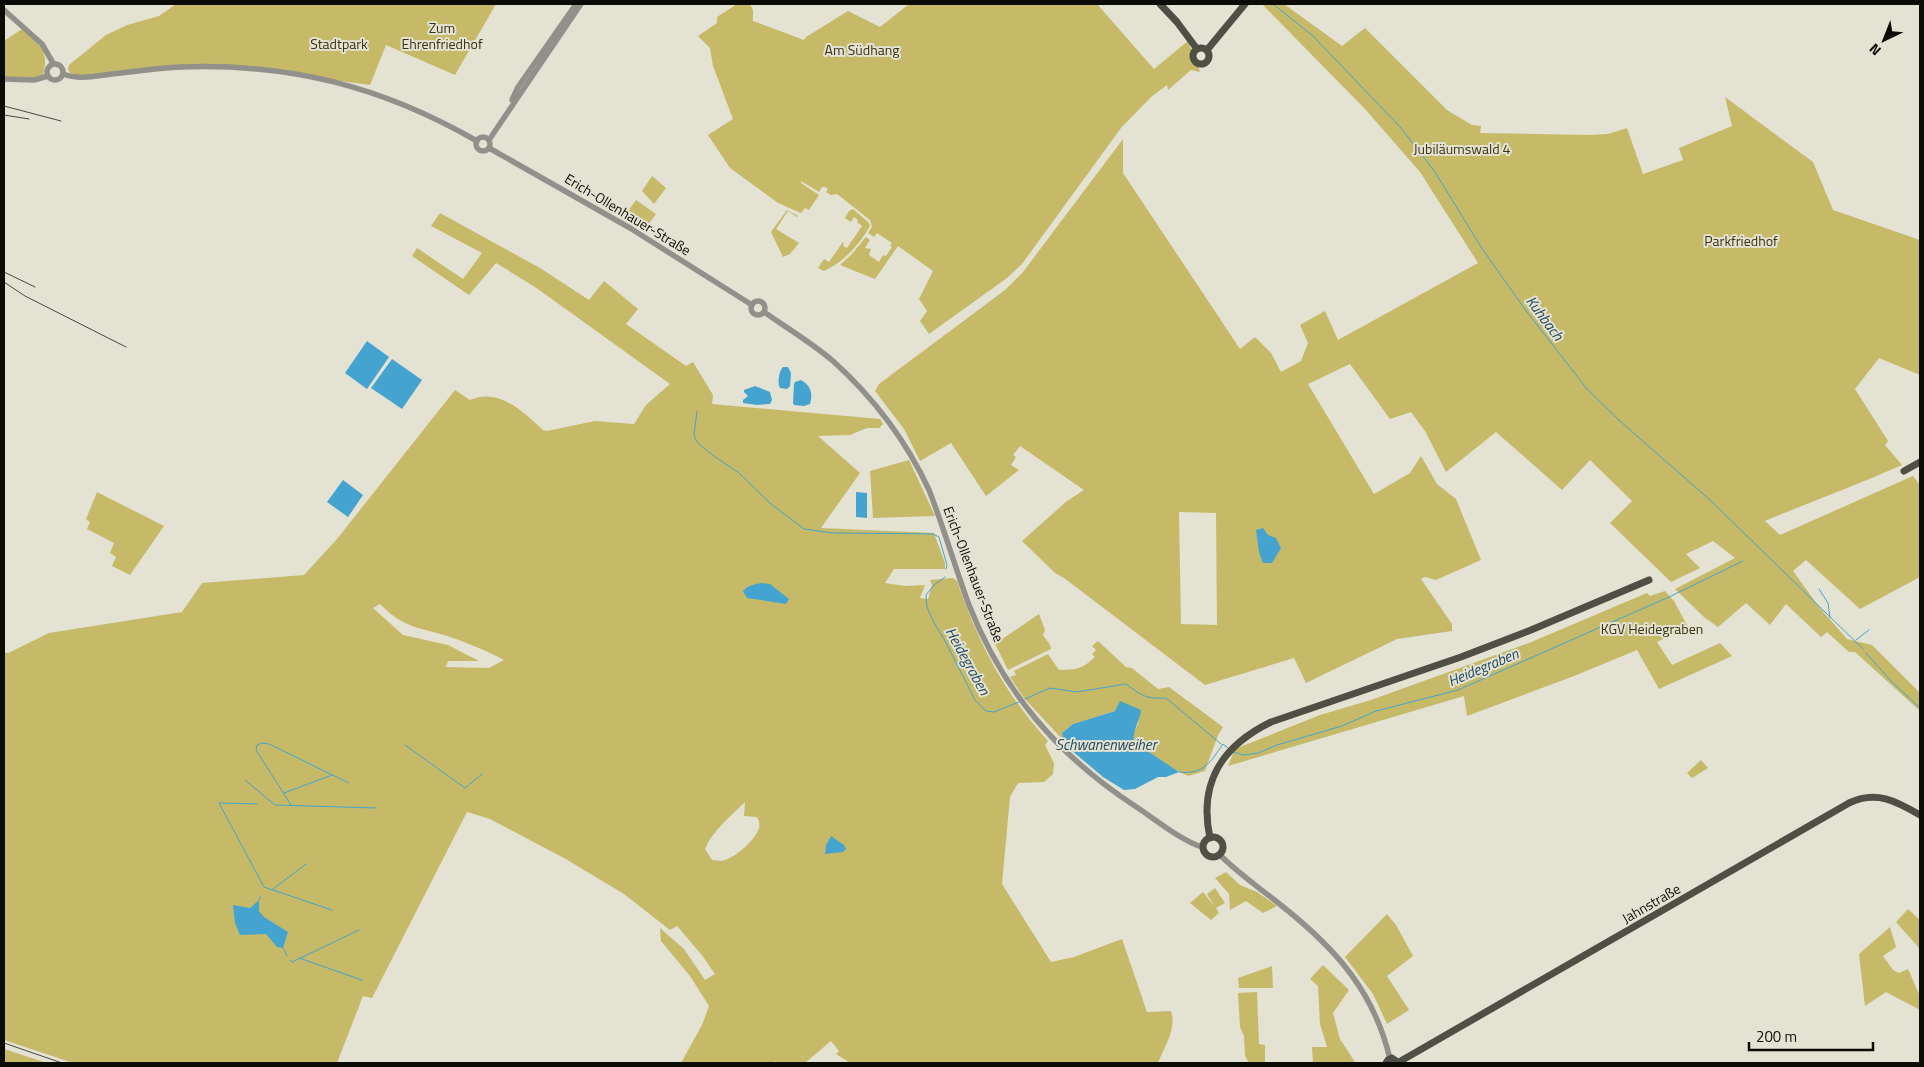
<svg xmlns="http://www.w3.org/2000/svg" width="1924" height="1067" viewBox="0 0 1924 1067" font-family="'Titillium Web',sans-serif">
	<rect width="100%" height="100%" fill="#e3e2d3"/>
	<g fill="#c6ba69" fill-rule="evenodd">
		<path d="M176 4H496L455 75 386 45 370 85 231 66 82 76 70 73 68 69 69 65 106 35 127 25 159 16Z"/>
		<path d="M737 4H750L753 10V21L804 40 806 37 848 11 880 27 909 4H1097L1154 69 1188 41 1200 72 1191 70 1168 90 1167 85 1151 97 1121 128 1022 264 1007 278 929 334 920 321 927 311 919 299 933 271 898 246 875 279 840 265 852 254 866 237 870 240 865 248 871 249 869 255 879 262 883 255 886 256 892 247 890 246 892 243 877 233 874 237 868 233 872 227 870 220 837 194 831 195 826 192 828 189 825 187H822L819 192 801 181V183L819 195 809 210 805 208 801 213 778 203 730 168 708 135 733 119 713 66 710 48 698 36 717 23V17Z"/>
		<path d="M1262 4H1284L1342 46 1365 28 1447 110 1472 125 1481 126 1480 133 1588 135 1608 134 1627 128 1643 174 1683 160 1679 148 1732 126 1725 97 1813 162 1833 210 1920 240V375L1879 358 1855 389 1888 441 1885 445 1902 465C1857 485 1810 502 1765 521L1780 535 1913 476 1920 485V577L1860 609 1806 560 1793 571 1819 607 1847 639 1872 645 1920 693V711L1855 652H1849L1827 632 1821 637 1786 604 1770 625 1746 603 1718 627 1705 618 1675 589 1735 558 1713 541 1686 554 1700 568 1671 582 1610 523 1632 501 1590 460 1562 490 1496 432 1446 472 1425 431 1411 412 1390 419 1350 364 1308 384 1374 494 1410 473 1421 456 1437 484 1456 499 1481 560 1436 580 1425 577 1421 579 1452 624V631L1397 639 1306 683 1294 658 1205 685 1064 578 1055 573 1022 541 1067 501 1084 490 1020 446 1013 455 1016 457 1011 465 1019 470 986 496 951 443 920 461 904 429 875 391 879 384 1005 290 1023 272 1123 139V173L1240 349 1255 337 1271 353 1281 372 1301 361 1308 343 1300 325 1325 311 1338 340 1478 263 1420 172 1365 109ZM1179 512 1216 513 1217 625 1181 624Z"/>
		<path d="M22 29C39 45 50 49 43 75L37 78 4 77V41Z"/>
		<path d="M652 176 666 188 654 204 642 191Z"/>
		<path d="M636 200 656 214 648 225 628 211Z"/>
		<path d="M853 209 868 222 870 226C859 245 844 262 824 271L818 268 824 259 829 262 843 242 844 243 843 246 847 248 862 226 857 222 858 220 854 217 851 222 845 218 849 211Z"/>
		<path d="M787 210 798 216 797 217 788 211 776 229 799 243 790 254 783 257 771 232Z"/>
		<path d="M440 213 540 268 589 300 604 281 638 309 626 324 686 366 693 362 713 395 712 404 880 419 883 424 879 428H867L850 435 818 436 860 473 821 528 934 533 945 563V569H894L885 583 905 586 925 585 920 598 928 599 932 585 930 580 953 578 957 581C979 644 1003 691 1048 741L1045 745 1054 763 1053 774 1044 782 1018 783 1010 797 1002 884 1051 962 1074 957 1122 939 1147 1012 1171 1011C1177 1029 1164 1047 1158 1063H850L836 1054 839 1051 831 1041 805 1063H777L775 1061 773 1063H681L702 1025 709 1006 690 976 661 941 660 928 684 949 705 980 715 974 701 954 677 926 670 930 624 894 564 858 490 819 467 812 372 998 363 996 337 1063H73L4 1040V653H8L49 633 182 612 202 583 304 575 337 539 455 390 470 400C499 387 523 412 543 430L547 431 595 421 634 424 646 405 670 384 535 287 496 263 469 295 412 256 417 248 463 279 482 253 431 226ZM380 604C405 630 422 627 453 638 470 644 489 652 504 660L489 668 446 667 448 661H479L448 645 403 635 373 608ZM745 802 744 816 757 817C759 821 760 824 759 828 756 840 732 861 720 861 718 861 715 860 712 860L705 849C713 830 731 816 745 802Z"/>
		<path d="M909 460 935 516 873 518 870 471Z"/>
		<path d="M97 492 164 526 130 575 112 566 116 557 110 553 114 543 87 529 90 522 86 519Z"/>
		<path d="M1665 591 1674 601 1688 627 1657 642 1672 665 1720 643 1732 656 1659 689 1637 650 1574 676 1467 716 1464 696 1228 766 1235 749 1320 715 1371 700 1529 643 1647 593 1650 596Z"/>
		<path d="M1039 614 1045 630 1043 635 1050 645 1051 649 1008 670 995 644Z"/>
		<path d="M1098 641 1126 667 1132 668 1158 689 1169 687 1223 727 1218 735 1205 771 1188 776C1169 768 1151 754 1134 742L1133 735 1139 721 1115 711 1073 724 1062 733 1063 740 1024 698 1010 677 1016 675 1014 671 1048 654 1059 670C1077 669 1081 670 1095 657L1092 654 1096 650 1092 646Z"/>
		<path d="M1701 760 1708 768 1692 778 1687 773Z"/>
		<path d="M1226 872 1240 885 1257 892 1277 906 1263 913 1246 901 1230 910 1229 894 1215 878Z"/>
		<path d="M1215 888 1225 903 1216 908 1219 913 1211 920 1190 903 1203 892 1215 907 1207 894Z"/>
		<path d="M1908 909 1920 920V949L1896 922Z"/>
		<path d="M1387 914 1396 925 1413 956 1387 976 1409 1010 1387 1024 1373 994 1345 957Z"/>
		<path d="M1890 927 1896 947 1883 956 1893 970 1899 973 1908 969 1920 996V1010L1886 992 1865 1006 1859 954Z"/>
		<path d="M1323 965 1349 990 1333 1013 1340 1039 1355 1062 1353 1063H1313L1312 1047H1327L1320 1024 1318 986 1310 979Z"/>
		<path d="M1272 966 1273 988H1239L1238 978Z"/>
		<path d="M1257 992 1259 1044 1265 1045V1063H1249L1245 1056 1244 1036 1240 1027 1238 993Z"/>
		<path d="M4 1049 47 1063H4Z"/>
	</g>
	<g fill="#44a4cf">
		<path d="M367 341 389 357 367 389 345 373Z"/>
		<path d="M392 359 422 380 402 409 371 388Z"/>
		<path d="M783 367H788L791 373 790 386 787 389 780 388C777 383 779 371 783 367Z"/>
		<path d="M801 380C811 386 813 393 810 404L804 406 794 405 793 403 794 384 795 382Z"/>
		<path d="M755 386 770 392 772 400 770 404 757 405 743 403V400L748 396 744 392V390Z"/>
		<path d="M343 480 363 495 348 517 327 502Z"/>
		<path d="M856 492 867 493V518L856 517Z"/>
		<path d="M1263 528 1268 535 1276 538 1281 548 1272 563H1263L1259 552 1256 530Z"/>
		<path d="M762 583 770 584 789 599 786 604 747 598 743 591C748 585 755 584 762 583Z"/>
		<path d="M1120 701 1141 710C1140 721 1132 731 1134 742L1179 772 1166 777H1158L1135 789 1124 790 1103 777 1071 750 1063 740 1062 733 1073 724 1115 711Z"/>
		<path d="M831 836 844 845 846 849 843 852 825 854 826 845Z"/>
		<path d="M259 900V911L264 917 288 932 283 948 277 947 266 934 240 935 235 923 233 905 250 908Z"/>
	</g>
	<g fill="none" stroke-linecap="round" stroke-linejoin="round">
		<g stroke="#44a4cf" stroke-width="1">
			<path d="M1273 4 1313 36 1401 128 1435 172 1481 247 1524 308 1587 389 1621 422 1710 500 1863 649"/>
			<path d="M697 411 694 435 697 442 711 454 739 473 771 504 804 529 833 533 933 534 939 537 947 565 946 569"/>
			<path d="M945 577 934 585 926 595 927 607 934 623 944 639 975 700 986 711 994 712 1019 702"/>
			<path d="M1819 589 1828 603 1830 618"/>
			<path d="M1856 640 1869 630"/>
			<path d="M1866 653 1890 680 1920 708"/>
			<path d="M1025 699 1050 688 1077 692 1126 684C1142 696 1146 699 1166 698L1221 744"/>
			<path d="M405 745 465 788 482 774"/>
			<path d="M1234 752 1243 755 1258 753 1277 745 1342 726 1376 711 1458 690 1669 597 1743 561"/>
			<path d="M1179 772C1203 775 1210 763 1223 744L1229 749"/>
			<path d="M245 780 275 805 376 808"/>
			<path d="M284 793 332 775"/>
			<path d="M257 804 219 803 264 887 332 910"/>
			<path d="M291 805 256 750 257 745 262 743 269 744 349 783"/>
			<path d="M273 889 306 864"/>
			<path d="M259 900 260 897"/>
			<path d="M283 948 287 956"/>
			<path d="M299 958 362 980"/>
			<path d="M290 960 292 962 359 930"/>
		</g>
		<g stroke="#91908a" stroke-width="5.5">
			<path d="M4 10 42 44 53 63"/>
			<circle cx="55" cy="72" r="8"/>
			<path d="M63 74C79 80 95 76 112 74 134 72 157 68 180 67 290 63 381 86 477 141"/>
			<path d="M4 79 34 80 48 76"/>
			<path d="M512 100 518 87 576 4"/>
			<circle cx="483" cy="144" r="7"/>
			<path d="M489 140 581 4"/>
			<path d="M489 148 630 228 752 305"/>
			<circle cx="758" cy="308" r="7"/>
			<path d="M764 312C787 328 812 343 833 361 874 398 906 440 929 490 944 528 955 567 969 605 1003 691 1057 755 1135 806 1155 819 1180 840 1202 847"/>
			<path d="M1220 855C1239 874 1261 889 1282 906 1335 948 1374 991 1390 1059"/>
		</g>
		<g stroke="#504f45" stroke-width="7">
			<path d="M1160 4 1177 22 1197 49"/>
			<circle cx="1201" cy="56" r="8"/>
			<path d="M1207 50 1245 4"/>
			<path d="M1904 471 1920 462"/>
			<circle cx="1213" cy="847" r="10"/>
			<path d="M1210 838C1198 782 1222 746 1271 722L1461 657 1531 630 1649 580"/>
			<path d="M1399 1062 1849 803C1876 790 1896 801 1920 815"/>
			<path d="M1386 1063 1388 1060 1392 1058 1399 1063"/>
		</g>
		<g stroke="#494840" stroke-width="1">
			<path d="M4 106 61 121"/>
			<path d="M4 115 29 119"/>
			<path d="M4 272 35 287"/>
			<path d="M4 282 25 296 126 347"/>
			<path d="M4 1043 62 1063"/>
		</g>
	</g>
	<g text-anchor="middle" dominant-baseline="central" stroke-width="4" stroke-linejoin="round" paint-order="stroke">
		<g font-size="14" fill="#39330d" stroke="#e3e2d3">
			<text x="442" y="27">Zum<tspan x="442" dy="16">Ehrenfriedhof</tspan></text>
			<text x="339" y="43">Stadtpark</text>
			<text x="862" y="49">Am Südhang</text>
			<text x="1462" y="148">Jubiläumswald 4</text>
			<text x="1741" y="240">Parkfriedhof</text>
			<text x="1652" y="628">KGV Heidegraben</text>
		</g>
		<g font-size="14" fill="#0c0c07" stroke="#e3e2d3">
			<text transform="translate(628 214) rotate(31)">Erich-Ollenhauer-Straße</text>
			<text transform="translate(974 574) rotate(69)">Erich-Ollenhauer-Straße</text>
			<text transform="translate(1651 903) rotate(-30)">Jahnstraße</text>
		</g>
		<g font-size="15" font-style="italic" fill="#224a5d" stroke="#e3e2d3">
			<text transform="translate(1545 318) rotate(53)">Kuhbach</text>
			<text transform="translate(968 661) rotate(61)">Heidegraben</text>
			<text transform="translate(1483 667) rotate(-23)">Heidegraben</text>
			<text x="1106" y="744">Schwanenweiher</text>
		</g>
	</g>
	<rect width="1924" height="1067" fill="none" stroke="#0c0c07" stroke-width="10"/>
	<g transform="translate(1884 40) rotate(223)" stroke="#e3e2d3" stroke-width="4" paint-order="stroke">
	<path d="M0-4L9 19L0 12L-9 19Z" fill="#0c0c07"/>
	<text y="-8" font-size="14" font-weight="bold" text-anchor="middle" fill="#0c0c07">N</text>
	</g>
	<path d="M1749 1042v8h124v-8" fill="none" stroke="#0c0c07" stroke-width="2.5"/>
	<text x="1756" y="1042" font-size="15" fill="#0c0c07" stroke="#e3e2d3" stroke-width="4" paint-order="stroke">200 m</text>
</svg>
